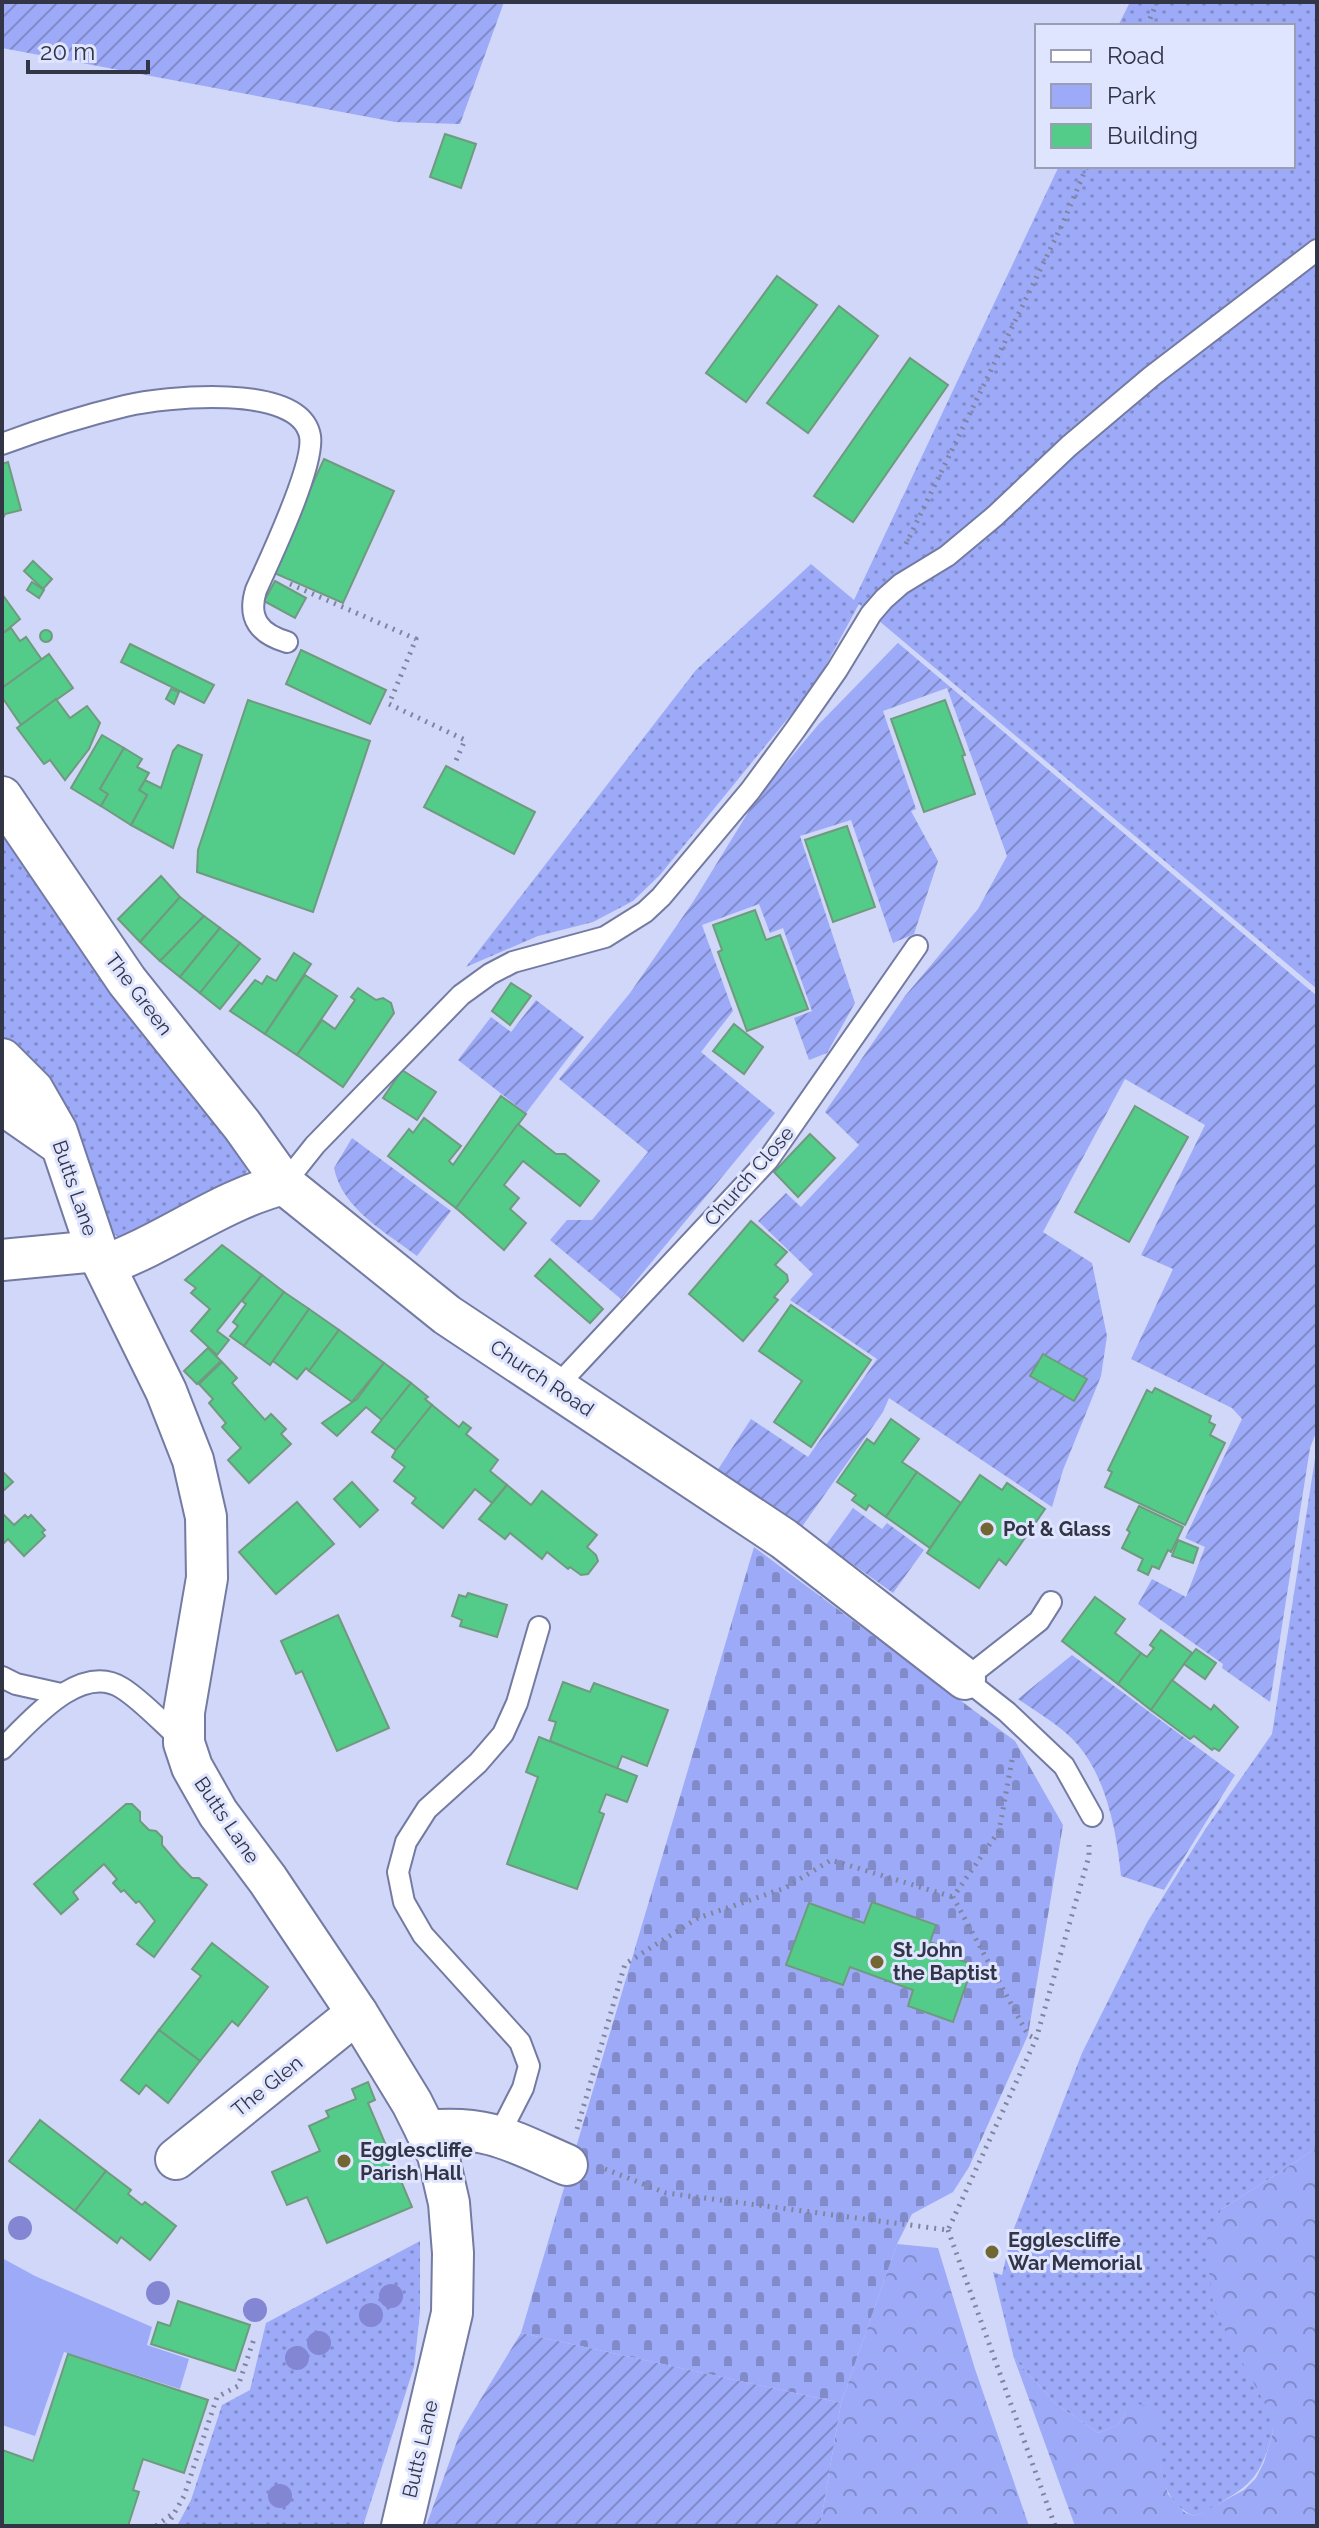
<svg xmlns="http://www.w3.org/2000/svg" width="1319" height="2528" viewBox="0 0 1319 2528" font-family="Raleway,sans-serif">
	<defs>
		<pattern id="grass-dots" width="8" height="8" patternUnits="userSpaceOnUse" patternTransform="scale(2)"><rect width="8" height="8" fill="#9daaf7"/><path d="M2 2h.1M6 6h.1" fill="none" stroke="#818bca" stroke-width="1.8" stroke-linecap="round"/></pattern>
		<pattern id="forest-crowns" width="20" height="18" patternUnits="userSpaceOnUse" patternTransform="scale(2)"><rect width="20" height="18" fill="#9daaf7"/><path d="M2 6a3 3 0 1 1 6 0M12 15a3 3 0 1 1 6 0" fill="none" stroke="#818bca"/></pattern>
		<pattern id="cemetery-stones" width="16" height="16" patternUnits="userSpaceOnUse" patternTransform="scale(2)"><rect width="16" height="16" fill="#9daaf7"/><path d="M2 7V4a2 2 0 0 1 4 0v3zM10 15v-3a2 2 0 0 1 4 0v3z" fill="#818bca"/></pattern>
		<pattern id="garden-furrows" width="10" height="10" patternUnits="userSpaceOnUse" patternTransform="scale(2)"><rect width="10" height="10" fill="#9daaf7"/><path d="M-1 1l2-2M0 10L10 0M9 11l2-2" fill="none" stroke="#818bca"/></pattern>
	</defs>
	<rect width="100%" height="100%" fill="#d0d7f9"/>
	<g fill="url(#grass-dots)">
		<path d="M1130 2H1317V989L859 604 815 685 660 875 633 901 593 922 538 936 466 967 696 670 811 564 854 600 1059 166H1293V26H1118Z"/>
		<path d="M2 823 249 1165 242 1186 130 1235 119 1237 110 1232 61 1105 2 1036Z"/>
		<path d="M1317 1446V2148L1222 2209 1273 2432C1262 2469 1257 2482 1223 2501 1214 2507 1205 2512 1194 2516 1157 2501 1158 2455 1160 2421L1126 2412 1118 2425 1098 2433 1056 2404 1014 2358 993 2272 1002 2275 1011 2236 1082 2053 1148 1921 1206 1828 1272 1734Z"/>
		<path d="M420 2241V2312L414 2367 363 2526H177L191 2500 222 2405 250 2390 266 2323Z"/>
	</g>
	<g fill="url(#forest-crowns)">
		<path d="M1317 2148V2526H1075L1014 2358 1056 2404 1098 2433 1118 2425 1126 2412 1138 2404 1150 2407 1160 2421 1161 2469 1168 2494 1184 2512 1194 2516 1201 2513 1244 2490 1256 2478 1264 2462 1273 2432 1265 2404 1214 2310 1206 2247 1209 2228 1222 2209Z"/>
		<path d="M897 2244 938 2248 975 2369 1029 2526H820L841 2403Z"/>
	</g>
	<path fill="url(#cemetery-stones)" d="M754 1547 1015 1741 1063 1825 1028 2035 969 2167 953 2192 912 2214 897 2244 841 2403 521 2333Z"/>
	<path fill="#9daaf7" d="M2 2258 35 2276 152 2327 147 2345 189 2359 180 2389 64 2352 35 2436 2 2425Z"/>
	<g fill="url(#garden-furrows)">
		<path d="M2 2H504L460 124 395 122 2 48Z"/>
		<path d="M898 643 1317 996V1430L1310 1448 1270 1702 1222 1668 1223 1664 1138 1604 1152 1579 1186 1597 1205 1547 1185 1538 1242 1419 1232 1408 1131 1359 1173 1269 1141 1255 1205 1125 1125 1079 1043 1232 1092 1263 1107 1336 1101 1376 1063 1470 1052 1507 889 1398 883 1412 799 1531 715 1474 751 1419 808 1457 877 1359 790 1300 813 1274 758 1221 786 1193 801 1207 859 1145 825 1112 905 996 978 909 1007 856 947 688 883 711 916 809 911 811 938 861 914 934 893 943 851 820 800 836 855 1003 827 1053 809 1060 794 1018 812 1011 783 928 770 933 759 904 702 925 733 1011 701 1052 775 1113 621 1299 550 1240 567 1220H592L648 1152 559 1079 630 993 693 902 757 798 818 725Z"/>
		<path d="M536 1000 584 1037 526 1113 458 1060 491 1017 511 1032Z"/>
		<path d="M352 1138 451 1211 417 1256C387 1233 342 1209 334 1168Z"/>
		<path d="M853 1508 882 1529 887 1523 924 1550 893 1593 826 1545Z"/>
		<path d="M1072 1655 1235 1775 1164 1890 1121 1876C1117 1834 1107 1779 1078 1745 1063 1727 1038 1713 1018 1699Z"/>
		<path d="M521 2333 841 2403 820 2526H426L460 2433Z"/>
	</g>
	<g fill="#53cb89" stroke="#709a7f" stroke-width="2">
		<path d="M445 134 476 144 461 188 430 177Z"/>
		<path d="M777 276 817 305 746 402 706 373Z"/>
		<path d="M839 306 878 336 808 433 767 403Z"/>
		<path d="M910 358 948 385 853 522 814 496Z"/>
		<path d="M324 459 394 491 343 603 272 572Z"/>
		<path d="M8 462 21 510 5 514 2 520V464Z"/>
		<path d="M33 561 52 579 43 589 24 571Z"/>
		<path d="M275 581 306 598 295 618 264 601Z"/>
		<path d="M32 582 44 590 39 598 27 590Z"/>
		<path d="M2 594 20 619 2 634Z"/>
		<path d="M11 628 20 641 26 637 42 660 2 688V634Z"/>
		<circle cx="46" cy="636" r="6"/>
		<path d="M130 644 214 685 204 703 121 662Z"/>
		<path d="M301 650 386 690 370 724 286 684Z"/>
		<path d="M49 654 73 688 21 725 2 697V688Z"/>
		<path d="M171 689 179 692 174 704 166 699Z"/>
		<path d="M56 699 70 718 87 706 100 723 89 749 65 780 50 760 44 764 17 728Z"/>
		<path d="M248 700 370 741 313 912 197 872 198 850Z"/>
		<path d="M945 700 965 755 962 756 975 794 924 812 891 719Z"/>
		<path d="M102 735 124 748 100 789 108 794 101 806 71 788Z"/>
		<path d="M178 745 202 755 173 848 131 825 147 795 139 790 145 780 161 788 173 751Z"/>
		<path d="M124 748 142 759 137 767 149 773 139 790 147 795 131 825 101 806 108 794 100 789Z"/>
		<path d="M446 766 535 812 514 854 424 807Z"/>
		<path d="M847 826 875 907 833 922 805 840Z"/>
		<path d="M161 876 180 897 140 942 118 919Z"/>
		<path d="M180 897 204 916 160 961 140 942Z"/>
		<path d="M755 910 766 940 780 935 808 1009 747 1031 718 952 722 950 713 925Z"/>
		<path d="M204 916 220 928 180 977 160 961Z"/>
		<path d="M220 928 240 943 200 993 180 977Z"/>
		<path d="M240 943 260 959 220 1009 200 993Z"/>
		<path d="M294 953 311 964 265 1034 230 1011 255 980 262 984 267 976 276 981Z"/>
		<path d="M305 975 337 996 297 1055 265 1034Z"/>
		<path d="M511 983 531 996 510 1025 492 1011Z"/>
		<path d="M358 988 376 1000 383 998 391 1003 394 1013 343 1087 297 1055 322 1020 335 1029 355 1000 351 997Z"/>
		<path d="M734 1024 763 1047 744 1074 713 1051Z"/>
		<path d="M402 1070 436 1092 417 1120 383 1098Z"/>
		<path d="M501 1096 526 1114 456 1208 388 1156 409 1129 413 1133 424 1118 461 1146 449 1161 453 1165Z"/>
		<path d="M1135 1106 1188 1137 1129 1242 1075 1212Z"/>
		<path d="M518 1124 556 1154H565L599 1181 580 1206 523 1161 504 1185 519 1198 510 1209 526 1223 504 1250 456 1208Z"/>
		<path d="M810 1134 835 1158 798 1197 774 1172Z"/>
		<path d="M751 1221 787 1252 775 1265 787 1275 788 1281 774 1297 778 1300 743 1341 689 1294Z"/>
		<path d="M222 1245 262 1275 217 1331 229 1340 217 1355 191 1331 210 1309 191 1293 196 1288 185 1280Z"/>
		<path d="M550 1259 603 1309 590 1323 535 1276Z"/>
		<path d="M262 1275 284 1292 244 1346 230 1336 238 1326 233 1322 246 1304 242 1301Z"/>
		<path d="M284 1292 309 1309 270 1365 244 1346Z"/>
		<path d="M791 1305 871 1360 811 1447 774 1422 802 1381 759 1351Z"/>
		<path d="M309 1309 339 1330 309 1371 306 1368 297 1379 273 1361Z"/>
		<path d="M339 1330 384 1363 352 1402 309 1371Z"/>
		<path d="M208 1348 221 1361 197 1384 184 1371Z"/>
		<path d="M1043 1354 1087 1379 1074 1401 1030 1376Z"/>
		<path d="M222 1362 237 1378 232 1383 265 1420 271 1414 286 1429 281 1434 291 1444 249 1483 228 1460 241 1448 222 1427 226 1423 209 1403 213 1399 199 1384Z"/>
		<path d="M384 1363 411 1383 382 1420 366 1407 337 1436 322 1423 357 1399Z"/>
		<path d="M411 1383 428 1397 425 1399 432 1405 396 1450 372 1432Z"/>
		<path d="M1155 1388 1211 1416 1209 1422 1215 1425 1210 1435 1225 1443 1185 1525 1105 1487 1112 1472 1108 1470 1147 1390 1152 1393Z"/>
		<path d="M432 1405 459 1427 463 1422 471 1428 466 1434 498 1460 490 1471 507 1485 492 1503 475 1489 443 1528 412 1503 416 1498 394 1481 405 1467 392 1457 396 1450Z"/>
		<path d="M891 1419 919 1439 902 1462 917 1472 886 1517 869 1505 866 1510 852 1500 856 1495 837 1482 867 1439 874 1444Z"/>
		<path d="M2 1471 13 1482 2 1492Z"/>
		<path d="M917 1472 961 1503 930 1548 886 1517Z"/>
		<path d="M980 1475 1002 1490 1007 1483 1045 1509 1006 1565 999 1559 979 1588 927 1553Z"/>
		<path d="M352 1482 378 1510 360 1527 334 1499Z"/>
		<path d="M507 1485 531 1505 542 1491 597 1535 587 1547 596 1555 598 1561 588 1574 581 1575 570 1567 568 1569 547 1552 542 1559 510 1533 505 1539 479 1519Z"/>
		<path d="M297 1502 334 1544 276 1594 239 1552Z"/>
		<path d="M1139 1506 1183 1527 1171 1552 1168 1550 1159 1569 1152 1566 1148 1575 1138 1570 1143 1559 1122 1548 1130 1532 1127 1530Z"/>
		<path d="M2 1513 14 1525 25 1515 28 1518 31 1515 45 1530 42 1532 45 1536 24 1556 8 1539 2 1545Z"/>
		<path d="M1178 1540 1198 1548 1193 1563 1172 1556Z"/>
		<path d="M468 1593 507 1605 497 1637 460 1626 462 1620 452 1616 459 1595 466 1597Z"/>
		<path d="M1095 1597 1125 1619 1115 1633 1141 1653 1118 1684 1062 1641Z"/>
		<path d="M338 1615 389 1728 337 1751 302 1671 296 1674 281 1641Z"/>
		<path d="M1161 1630 1192 1653 1151 1710 1118 1684 1141 1653 1147 1657 1154 1648 1150 1645Z"/>
		<path d="M1196 1649 1216 1663 1205 1679 1184 1664Z"/>
		<path d="M1172 1680 1211 1710 1214 1705 1238 1727 1219 1751 1214 1748 1212 1750 1194 1736 1190 1739 1151 1710Z"/>
		<path d="M563 1682 590 1692 594 1683 668 1710 647 1766 622 1756 617 1769 550 1741 556 1722 549 1720Z"/>
		<path d="M539 1737 637 1776 627 1802 606 1794 599 1812 604 1814 577 1889 507 1864 538 1777 526 1772Z"/>
		<path d="M126 1804H132L140 1812V1821L149 1830 156 1831 162 1837V1845L180 1866 192 1878H199L207 1885 154 1957 137 1944 155 1921 139 1901 136 1903 124 1890 121 1892 113 1883 117 1879 104 1864 73 1892 78 1899 61 1914 34 1884Z"/>
		<path d="M872 1902 936 1925 930 1942 962 1953 960 1960 973 1965 953 2022 908 2006 913 1990 850 1967 843 1985 786 1965 809 1903 864 1923Z"/>
		<path d="M212 1943 268 1987 238 2026 232 2021 200 2061 159 2030 201 1976 192 1969Z"/>
		<path d="M159 2030 200 2061 168 2103 146 2085 139 2094 121 2080Z"/>
		<path d="M368 2082 375 2100 368 2103 412 2207 327 2243 307 2197 287 2205 272 2172 320 2151 309 2126 329 2117 326 2111 356 2099 352 2089Z"/>
		<path d="M40 2120 106 2171 75 2211 9 2161Z"/>
		<path d="M106 2171 131 2190 128 2194 142 2205 145 2202 176 2226 150 2260 121 2237 117 2243 75 2211Z"/>
		<path d="M178 2301 250 2325 235 2371 151 2344 158 2322 170 2326Z"/>
		<path d="M68 2354 208 2400 184 2473 143 2459 133 2490 139 2492 128 2526H2V2450L33 2461Z"/>
	</g>
	<g fill="none" stroke-linecap="round" stroke-linejoin="round">
		<g stroke="#747ba2" stroke-width="24">
			<g id="service">
				<path d="M2 444C42 429 83 416 125 406 163 397 300 382 310 436 315 465 270 559 256 590 247 619 260 634 287 642"/>
				<path d="M284 1184 315 1145 461 995 490 974 513 962 605 937 645 912 661 897 750 791 795 730 837 670 871 614 884 599 901 584 947 556 995 516 1069 446 1152 376 1317 250"/>
				<path d="M556 1387 768 1160 917 946"/>
				<path d="M1051 1602 1039 1621 965 1679 1007 1712 1064 1766 1092 1816"/>
				<path d="M2 1677 16 1684 61 1694"/>
				<path d="M2 1749C29 1723 80 1661 122 1688 143 1701 165 1726 184 1742"/>
				<path d="M499 2135 523 2088 529 2066 520 2042 423 1935 404 1902 398 1872 406 1842 427 1809 478 1763 503 1734 517 1703 539 1627"/>
			</g>
		</g>
		<g stroke="#747ba2" stroke-width="44">
			<g id="minor">
				<path d="M2 797 127 981 242 1125 284 1184"/>
				<path d="M2 1059 33 1090 57 1132 97 1251 166 1391 193 1460 206 1517 207 1578 184 1712V1743L192 1767 218 1813 268 1880 357 2013 412 2103 438 2155 449 2203 453 2253 452 2313 402 2526"/>
				<path d="M2 1104 58 1143"/>
				<path d="M2 1260 97 1251"/>
				<path d="M105 1265C167 1243 220 1200 284 1184L447 1315 784 1539 965 1679"/>
				<path d="M426 2131C488 2125 512 2141 567 2165"/>
				<path d="M176 2159 357 2013"/>
			</g>
		</g>
		<g stroke="#80859f" stroke-width="5" stroke-dasharray="2 6" stroke-linecap="butt">
			<path d="M1147 26 1157 2"/>
			<path d="M906 544 1062 225 1087 166"/>
			<path d="M290 584 416 639 389 704 465 740 454 765"/>
			<path d="M1012 1760 999 1831 953 1897 1028 2035 1036 2039"/>
			<path d="M577 2129 625 1964 698 1918 785 1888 831 1860 953 1897"/>
			<path d="M605 2169 666 2193 948 2230 1036 2039 1089 1856V1845"/>
			<path d="M948 2230 1055 2526"/>
			<path d="M156 2526 171 2515"/>
			<path d="M167 2526 184 2496 217 2397 238 2386 255 2336"/>
		</g>
		<use href="#service" stroke="#fff" stroke-width="20"/>
		<use href="#minor" stroke="#fff" stroke-width="40"/>
	</g>
	<g fill="#8286d3">
		<circle cx="20" cy="2228" r="12"/>
		<circle cx="158" cy="2293" r="12"/>
		<circle cx="391" cy="2296" r="12"/>
		<circle cx="255" cy="2310" r="12"/>
		<circle cx="371" cy="2315" r="12"/>
		<circle cx="319" cy="2343" r="12"/>
		<circle cx="297" cy="2358" r="12"/>
		<circle cx="280" cy="2496" r="12"/>
	</g>
	<g fill="#726633" stroke="#dfe4ff" stroke-width="3">
		<circle cx="987" cy="1529" r="8"/>
		<circle cx="877" cy="1962" r="8"/>
		<circle cx="344" cy="2161" r="8"/>
		<circle cx="992" cy="2252" r="8"/>
	</g>
	<g text-anchor="middle" dominant-baseline="central" stroke-width="6" stroke-linejoin="round" paint-order="stroke">
		<g font-size="20" fill="#323546" stroke="#dfe4ff">
			<text transform="translate(139 994) rotate(53)">The Green</text>
			<text transform="translate(749 1176) rotate(-49)">Church Close</text>
			<text transform="translate(75 1188) rotate(71)">Butts Lane</text>
			<text transform="translate(542 1378) rotate(34)">Church Road</text>
			<text transform="translate(227 1820) rotate(56)">Butts Lane</text>
			<text transform="translate(267 2086) rotate(-39)">The Glen</text>
			<text transform="translate(420 2449) rotate(-77)">Butts Lane</text>
		</g>
		<g font-size="20" font-weight="bold" fill="#323546" stroke="#dfe4ff" text-anchor="start">
			<text x="1003" y="1529">Pot &amp; Glass</text>
			<text x="893" y="1950">St John<tspan x="893" dy="23">the Baptist</tspan></text>
			<text x="360" y="2150">Egglescliffe<tspan x="360" dy="23">Parish Hall</tspan></text>
			<text x="1008" y="2240">Egglescliffe<tspan x="1008" dy="23">War Memorial</tspan></text>
		</g>
	</g>
	<rect width="1319" height="2528" fill="none" stroke="#323546" stroke-width="8"/>
	<rect x="1035" y="24" width="260" height="144" fill="#dfe4ff" stroke="#9a9eb5" stroke-width="2"/>
	<rect x="1051" y="50" width="40" height="12" fill="#ffffff" stroke="#9a9eb5" stroke-width="2"/>
	<text x="1107" y="64" font-size="24" fill="#323546">Road</text>
	<rect x="1051" y="84" width="40" height="24" fill="#9daaf7" stroke="#9a9eb5" stroke-width="2"/>
	<text x="1107" y="104" font-size="24" fill="#323546">Park</text>
	<rect x="1051" y="124" width="40" height="24" fill="#53cb89" stroke="#9a9eb5" stroke-width="2"/>
	<text x="1107" y="144" font-size="24" fill="#323546">Building</text>
	<path d="M28 60v12h120v-12" fill="none" stroke="#323546" stroke-width="4"/>
	<text x="40" y="60" font-size="24" fill="#323546" stroke="#dfe4ff" stroke-width="6" paint-order="stroke">20 m</text>
</svg>
